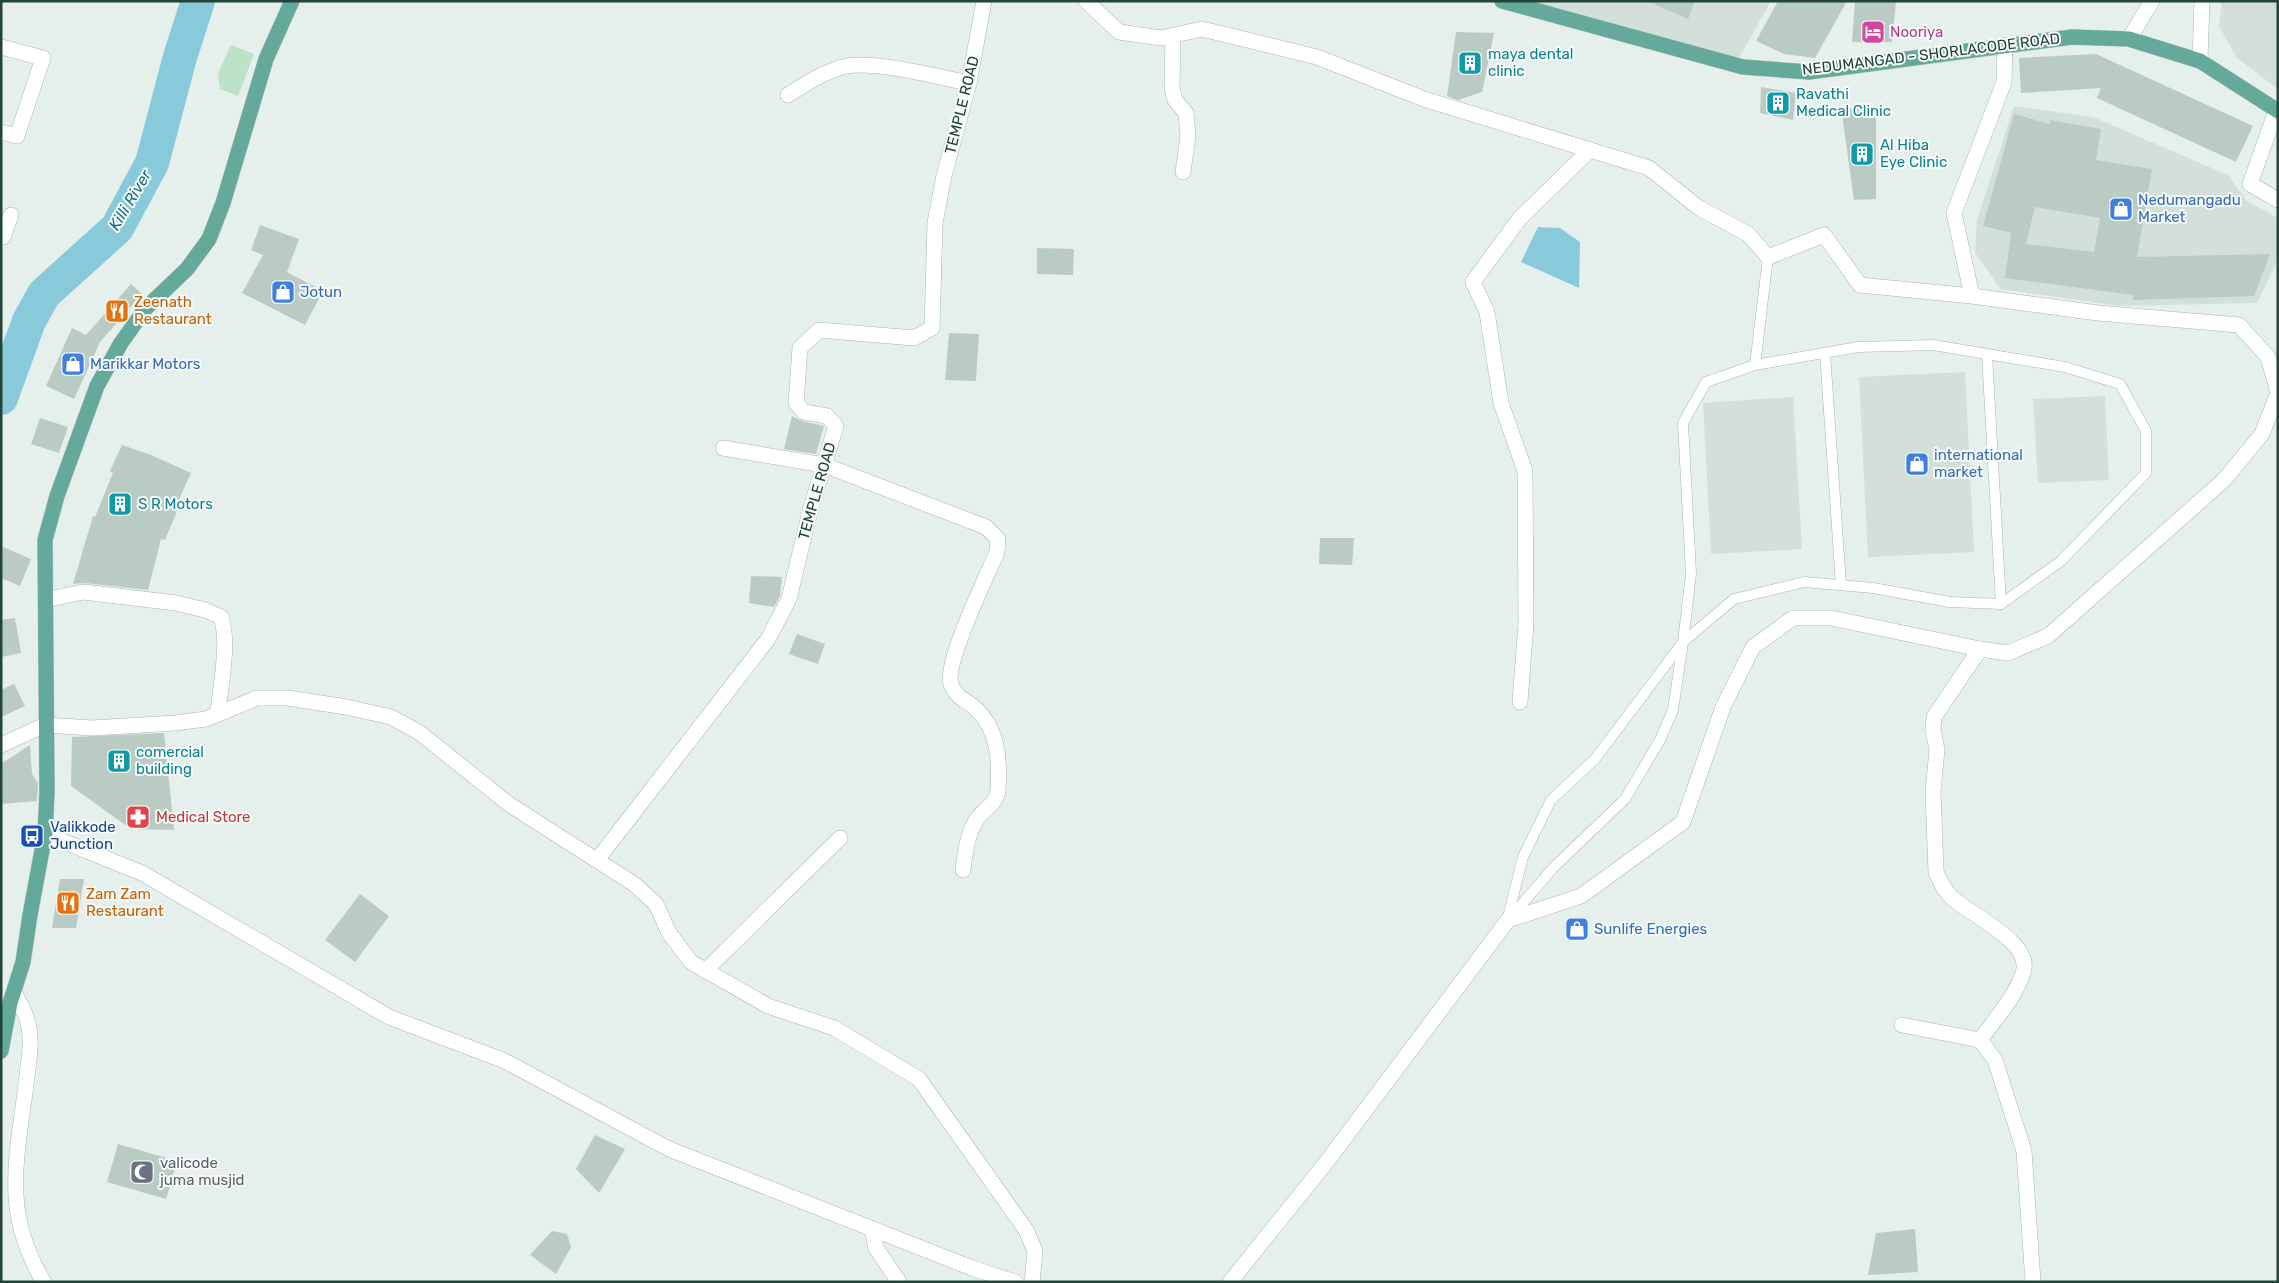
<svg xmlns="http://www.w3.org/2000/svg" width="2279" height="1283" viewBox="0 0 2279 1283" font-family="Rubik,sans-serif">
	<rect width="100%" height="100%" fill="#e5efeb"/>
	<g fill="#d3e0da">
		<path d="M1518 1H1771L1739 58Z"/>
		<path d="M2222 1H2278V89L2237 58 2219 26Z"/>
		<path d="M2014 106 2093 117 2228 175 2247 201 2278 218V260L2257 303 2119 306 2000 289 1975 252 1977 220Z"/>
		<path d="M1965 372 1974 552 1868 557 1859 377Z"/>
		<path d="M2105 396 2109 480 2038 483 2033 399Z"/>
		<path d="M1793 397 1802 549 1711 554 1703 403Z"/>
	</g>
	<path fill="#bce2c7" d="M231 45 254 54 238 96 220 89 218 73Z"/>
	<path fill="#88cad9" d="M1538 227 1560 228 1580 242 1579 288 1521 262Z"/>
	<g fill="none" stroke-linecap="round" stroke-linejoin="round">
		<path stroke="#88cad9" stroke-width="34" d="M1 398 29 321 44 294 117 228 152 163 180 57 198 1"/>
	</g>
	<g fill="#bacbc4" fill-rule="evenodd">
		<path d="M1647 1H1695L1688 19Z"/>
		<path d="M1778 1H1847L1815 58 1784 54 1756 41Z"/>
		<path d="M1855 1H1896L1892 42H1852Z"/>
		<path d="M1456 32 1494 33 1482 92 1458 100 1447 96Z"/>
		<path d="M2096 54 2253 126 2236 162 2097 98 2101 88 2021 93 2019 58Z"/>
		<path d="M1761 87 1796 93 1793 120 1760 113Z"/>
		<path d="M1841 107 1876 109V199L1854 200Z"/>
		<path d="M2014 114 2050 124V120L2101 129 2096 160 2152 169 2137 257 2270 254 2254 296 2133 300V295L2005 278 2011 233 1983 226ZM2035 207 2100 218 2094 252 2026 244Z"/>
		<path d="M260 225 299 239 287 272 323 291 305 325 242 293 263 255 251 250Z"/>
		<path d="M1037 248 1074 249 1073 275 1037 274Z"/>
		<path d="M131 284 142 294 100 342 74 399 46 386 72 328 86 335Z"/>
		<path d="M949 333 979 334 976 381 945 380Z"/>
		<path d="M792 416 802 421 824 426 816 454 784 449Z"/>
		<path d="M40 418 68 427 59 453 31 444Z"/>
		<path d="M122 445 151 455 191 473 174 510 177 511 165 540 161 539 148 590 84 583 73 584 93 516 95 517 113 473 110 471Z"/>
		<path d="M1320 538H1354L1352 565 1319 564Z"/>
		<path d="M1 546 31 559 20 586 1 578Z"/>
		<path d="M751 576 782 577 780 596 774 607 749 603Z"/>
		<path d="M15 618 21 653 1 657V620Z"/>
		<path d="M797 634 825 644 818 664 789 654Z"/>
		<path d="M14 684 25 706 1 717V690Z"/>
		<path d="M164 733 174 830 131 829 71 786 72 737Z"/>
		<path d="M30 745 32 774 38 783 37 801 1 804V764Z"/>
		<path d="M60 879H84L76 928H52Z"/>
		<path d="M360 894 389 916 355 962 325 940Z"/>
		<path d="M595 1135 625 1149 599 1193 576 1169Z"/>
		<path d="M118 1144 177 1161 166 1199 107 1182Z"/>
		<path d="M1915 1229 1918 1272 1868 1275 1876 1233Z"/>
		<path d="M552 1231 567 1234 571 1247 556 1274 530 1255Z"/>
	</g>
	<g fill="none" stroke-linecap="round" stroke-linejoin="round">
		<g stroke="#a7b8b3" stroke-width="11">
			<g id="lane">
				<path d="M1825 353 1841 585"/>
				<path d="M1987 354 2001 604"/>
				<path d="M1508 917 1523 857 1551 800 1595 759 1683 642 1691 574 1683 423 1706 382 1755 365 1768 257"/>
				<path d="M1510 918 1553 868 1625 799 1660 740 1673 710 1683 642 1734 599 1804 582 1873 588 1950 602 2001 604 2061 561 2146 473V431L2120 384 2065 367 1933 345 1858 347 1755 365"/>
			</g>
		</g>
		<g stroke="#a7b8b3" stroke-width="16">
			<g id="street">
				<path d="M1086 1 1119 32 1161 38 1202 29 1317 57 1424 99 1590 150"/>
				<path d="M1173 36 1172 88 1175 100 1186 113 1188 136 1183 172"/>
				<path d="M2005 45 2004 82 1954 213 1972 296 2098 313 2239 325 2268 357 2278 392"/>
				<path d="M1 47 43 58 17 136 1 132"/>
				<path d="M788 95C805 84 827 70 847 66 879 61 937 77 969 83"/>
				<path d="M1 237H3L11 215"/>
				<path d="M723 448 824 465 986 527 998 539 997 552C987 576 944 663 951 684 956 698 965 699 975 708 998 729 1000 759 998 789 998 803 984 809 977 819 967 834 965 854 963 870"/>
				<path d="M45 600 83 592 176 603 205 610 221 617C230 643 220 686 218 714"/>
				<path d="M1980 649 1934 717 1933 729 1937 750 1933 791 1936 872C1940 881 1944 891 1952 898 1971 915 2034 943 2023 973 2015 998 1995 1019 1980 1040"/>
				<path d="M1520 702 1526 623 1525 471 1501 403 1487 312 1473 282 1520 218 1590 150 1649 168 1699 208 1748 234 1768 257 1824 235 1860 285 1972 296"/>
				<path d="M45 725 92 728 175 723 206 719 257 698H288L346 707 391 717 420 733 510 805 634 884 656 904 669 933 691 962 768 1006 834 1028 919 1079 1026 1230 1035 1251 1032 1282"/>
				<path d="M45 834 142 873 389 1017 505 1061 669 1149 972 1268 1015 1282"/>
				<path d="M597 860 768 639 789 599 810 511 836 426 827 416 804 412 796 403 800 348 819 330 914 338 932 328 935 223 944 176 969 83 984 1"/>
				<path d="M705 971 840 838"/>
				<path d="M14 992C18 1001 25 1010 27 1020 33 1037 29 1059 27 1076 18 1155 0 1210 44 1282"/>
				<path d="M1902 1025 1980 1040 1995 1060 2024 1151 2033 1282"/>
				<path d="M872 1229 876 1248 899 1282"/>
				<path d="M1230 1282 1325 1164 1508 920 1581 896 1683 822 1723 707 1753 647 1793 618H1831L1980 649 2008 653 2048 636 2224 480 2262 434 2278 393"/>
			</g>
		</g>
		<g stroke="#a2bcb4" stroke-width="16">
			<g id="secondary">
				<path d="M2129 39 2152 1"/>
				<path d="M2200 61 2202 1"/>
				<path d="M2276 111 2250 184 2278 200"/>
				<path d="M1 745 45 725"/>
			</g>
		</g>
		<g stroke="#c1cbc8" stroke-width="16">
			<g id="primary">
				<path d="M1502 1 1743 67 1809 72 2072 37 2129 39 2200 61 2278 111"/>
				<path d="M1 1051 10 1003 23 962 30 915 45 834 47 792 45 540 57 496 97 386 121 343 146 308 187 269 209 239 223 203 266 59 292 1"/>
			</g>
		</g>
		<use href="#lane" stroke="#fff" stroke-width="10"/>
		<use href="#street" stroke="#fff" stroke-width="15"/>
		<use href="#secondary" stroke="#fff" stroke-width="15"/>
		<use href="#primary" stroke="#65a99a" stroke-width="15"/>
	</g>
	<defs>
		<g id="hotel-square" transform="scale(1.25)"><rect x="-9" y="-9" width="18" height="18" rx="4" fill="#d1479c" stroke="#f6fbf9"/><path d="M-6-4.5h1.5V1H6V5H4.5V3h-9V5H-6ZM-4 0a1.8 1.8 0 1 1 3.6 0ZM.5 0V-2.5h3Q6-2.5 6 0Z" fill="#fff"/></g>
		<g id="building-square" transform="scale(1.25)"><rect x="-9" y="-9" width="18" height="18" rx="4" fill="#0f9aa8" stroke="#f6fbf9"/><path d="M-4-6H4V6H1V3H-1V6H-4ZM-2.5-4.3h1.7v1.8h-1.7ZM.8-4.3h1.7v1.8H.8ZM-2.5-1h1.7V.8h-1.7ZM.8-1h1.7V.8H.8Z" fill="#fff"/></g>
		<g id="shop-square" transform="scale(1.25)"><rect x="-9" y="-9" width="18" height="18" rx="4" fill="#3f7fe0" stroke="#f6fbf9"/><path d="M-5-2.5h2.3a2.7 3.5 0 0 1 5.4 0H5L5.5 6h-11ZM-1.5-2.5h3a1.5 2.3 0 0 0-3 0Z" fill="#fff"/></g>
		<g id="restaurant-square" transform="scale(1.25)"><rect x="-9" y="-9" width="18" height="18" rx="4" fill="#e8710a" stroke="#f6fbf9"/><path d="M-5-6h1v4h1v-4h1v4h1v-4h1v5L-1.5 .5V6h-2V.5L-5-1ZM5-6V6H3V1.5H1.5Q1.5-4 5-6Z" fill="#fff"/></g>
		<g id="pharmacy-square" transform="scale(1.25)"><rect x="-9" y="-9" width="18" height="18" rx="4" fill="#e0444e" stroke="#f6fbf9"/><path d="M-2-6h4v4h4v4h-4v4h-4v-4h-4v-4h4Z" fill="#fff"/></g>
		<g id="bus-square" transform="scale(1.25)"><rect x="-9" y="-9" width="18" height="18" rx="4" fill="#1a4fb4" stroke="#f6fbf9"/><path d="M-5-6H5V4H4V6H2V4H-2V6H-4V4H-5ZM-3.5-4V0h7V-4ZM-3.5 1.2v1.5H-2V1.2ZM2 1.2v1.5H3.5V1.2Z" fill="#fff"/></g>
		<g id="mosque-square" transform="scale(1.25)"><rect x="-9" y="-9" width="18" height="18" rx="4" fill="#6b7280" stroke="#f6fbf9"/><path d="M3.5-4.9A6 6 0 1 0 3.5 4.9A5 5 0 1 1 3.5-4.9Z" fill="#fff"/></g>
	</defs>
	<g fill-rule="evenodd">
		<use href="#hotel-square" x="1873" y="32"/>
		<use href="#building-square" x="1470" y="63"/>
		<use href="#building-square" x="1778" y="103"/>
		<use href="#building-square" x="1862" y="154"/>
		<use href="#shop-square" x="2121" y="209"/>
		<use href="#shop-square" x="283" y="292"/>
		<use href="#restaurant-square" x="117" y="311"/>
		<use href="#shop-square" x="73" y="364"/>
		<use href="#shop-square" x="1917" y="464"/>
		<use href="#building-square" x="120" y="504"/>
		<use href="#building-square" x="119" y="761"/>
		<use href="#pharmacy-square" x="138" y="817"/>
		<use href="#bus-square" x="32" y="836"/>
		<use href="#restaurant-square" x="68" y="903"/>
		<use href="#shop-square" x="1577" y="929"/>
		<use href="#mosque-square" x="142" y="1172"/>
	</g>
	<g text-anchor="middle" dominant-baseline="central" stroke-width="4" stroke-linejoin="round" paint-order="stroke">
		<g font-size="15" fill="#b23c85" stroke="#f6fbf9" text-anchor="start">
			<text x="1890" y="32">Nooriya</text>
		</g>
		<g font-size="15" fill="#0d838f" stroke="#f6fbf9" text-anchor="start">
			<text x="1488" y="54">maya dental<tspan x="1488" dy="17">clinic</tspan></text>
			<text x="1796" y="94">Ravathi<tspan x="1796" dy="17">Medical Clinic</tspan></text>
			<text x="1880" y="145">Al Hiba<tspan x="1880" dy="17">Eye Clinic</tspan></text>
			<text x="138" y="504">S R Motors</text>
			<text x="136" y="752">comercial<tspan x="136" dy="17">building</tspan></text>
		</g>
		<g font-size="15" fill="#22443b" stroke="#f6fbf9">
			<text transform="translate(1931 54) rotate(-7)">NEDUMANGAD - SHORLACODE ROAD</text>
			<text transform="translate(962 105) rotate(-76)">TEMPLE ROAD</text>
			<text transform="translate(817 491) rotate(-74)">TEMPLE ROAD</text>
		</g>
		<g font-size="15" fill="#366cbe" stroke="#f6fbf9" text-anchor="start">
			<text x="2138" y="200">Nedumangadu<tspan x="2138" dy="17">Market</tspan></text>
			<text x="300" y="292">Jotun</text>
			<text x="90" y="364">Marikkar Motors</text>
			<text x="1934" y="455">international<tspan x="1934" dy="17">market</tspan></text>
			<text x="1594" y="929">Sunlife Energies</text>
		</g>
		<g font-size="15" fill="#c56008" stroke="#f6fbf9" text-anchor="start">
			<text x="134" y="302">Zeenath<tspan x="134" dy="17">Restaurant</tspan></text>
			<text x="86" y="894">Zam Zam<tspan x="86" dy="17">Restaurant</tspan></text>
		</g>
		<g font-size="15" fill="#be3a42" stroke="#f6fbf9" text-anchor="start">
			<text x="156" y="817">Medical Store</text>
		</g>
		<g font-size="15" fill="#164399" stroke="#f6fbf9" text-anchor="start">
			<text x="50" y="827">Valikkode<tspan x="50" dy="17">Junction</tspan></text>
		</g>
		<g font-size="15" fill="#5b616d" stroke="#f6fbf9" text-anchor="start">
			<text x="160" y="1163">valicode<tspan x="160" dy="17">juma musjid</tspan></text>
		</g>
		<g font-size="16" font-style="italic" fill="#157087" stroke="#f6fbf9">
			<text transform="translate(130 200) rotate(-59)">Killi River</text>
		</g>
	</g>
	<rect width="2279" height="1283" fill="none" stroke="#22443b" stroke-width="5"/>
</svg>
